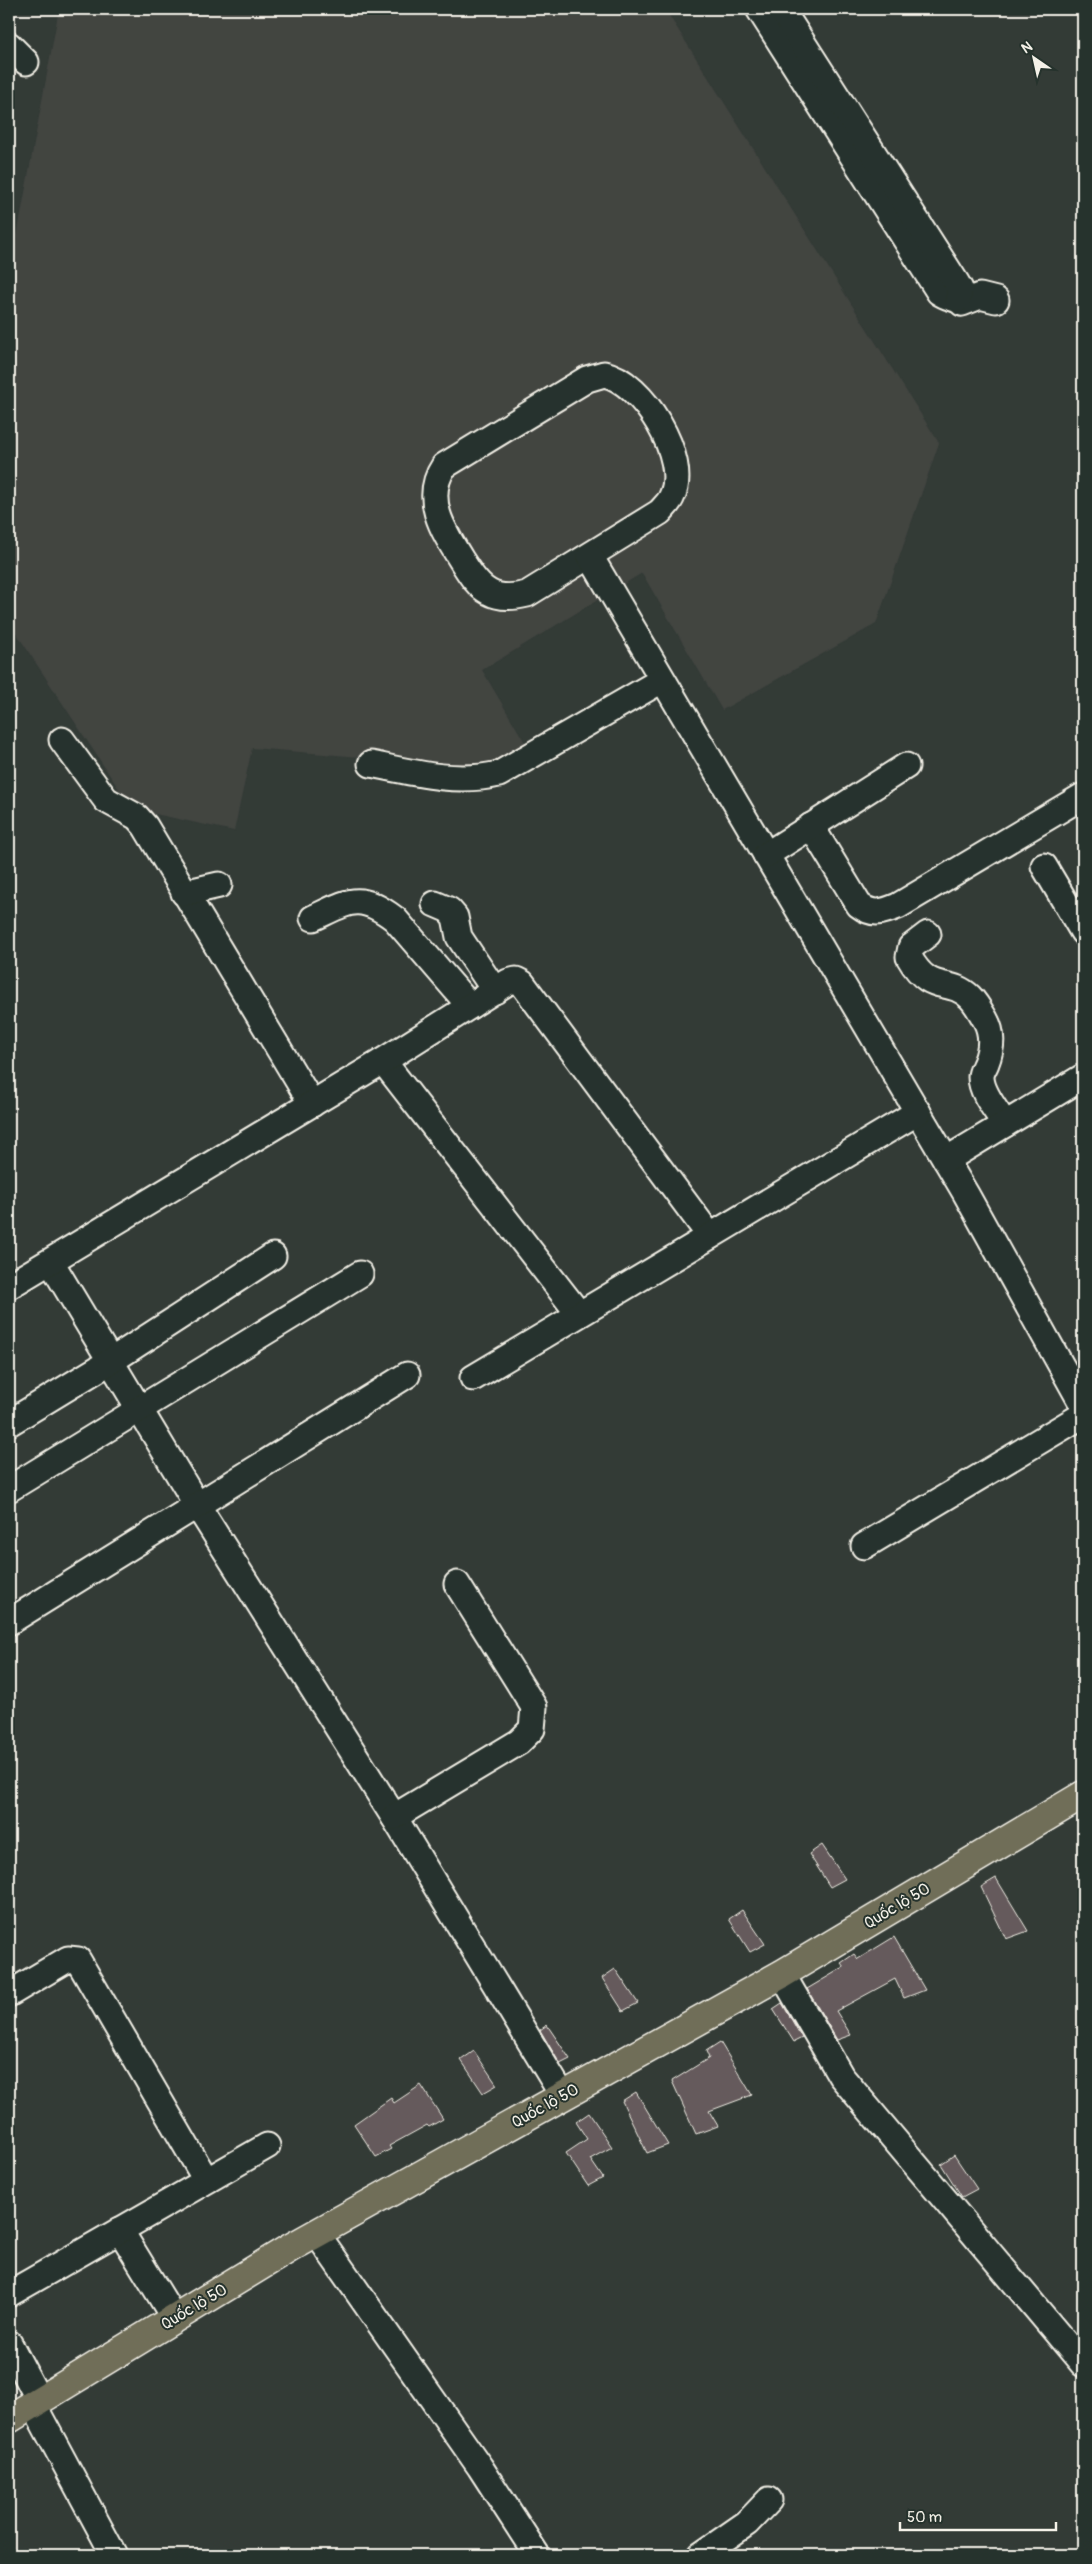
<svg xmlns="http://www.w3.org/2000/svg" width="1092" height="2564" viewBox="0 0 1092 2564" font-family="Pangolin,sans-serif">
	<rect width="100%" height="100%" fill="#333b36"/>
	<filter id="ink" filterUnits="userSpaceOnUse"><feTurbulence type="fractalNoise" baseFrequency=".02" numOctaves="2"/><feDisplacementMap in="SourceGraphic" scale="10" xChannelSelector="R" yChannelSelector="G"/><feConvolveMatrix kernelMatrix="1 2 1 2 8 2 1 2 1" color-interpolation-filters="sRGB"/></filter>
	<g filter="url(#ink)">
		<path fill="#424441" d="M59 9H665L939 443 876 624 722 710 642 573 482 670 530 751 481 767 252 748 234 831 132 809 9 622V279Z"/>
		<g fill="#655a5c" stroke="#f4f1e8">
			<path d="M822 1845 845 1879 830 1887 809 1854Z"/>
			<path d="M996 1878 1028 1931 1006 1939 981 1887Z"/>
			<path d="M742 1910 765 1944 750 1952 729 1919Z"/>
			<path d="M894 1937 925 1990 904 1998 895 1979 836 2011 851 2035 837 2040 807 1989 844 1967 841 1963 854 1954 858 1959Z"/>
			<path d="M615 1969 638 2003 623 2011 602 1978Z"/>
			<path d="M782 2003 802 2038 794 2042 773 2009Z"/>
			<path d="M547 2025 570 2059 560 2064 540 2030Z"/>
			<path d="M720 2042 752 2095 709 2111 718 2126 696 2134 672 2081 709 2058 706 2051Z"/>
			<path d="M474 2051 497 2085 483 2093 461 2060Z"/>
			<path d="M421 2085 443 2119 429 2127 427 2125 389 2146 391 2149 376 2157 354 2124 391 2098 394 2103Z"/>
			<path d="M636 2092 668 2145 647 2153 622 2101Z"/>
			<path d="M589 2113 612 2147 590 2159 603 2178 588 2186 566 2153 587 2139 576 2122Z"/>
			<path d="M954 2155 977 2189 962 2197 941 2164Z"/>
		</g>
		<g fill="none" stroke-linecap="round" stroke-linejoin="round">
			<g stroke="#f4f1e8" stroke-width="29">
				<g id="minor">
					<path d="M759 9 939 292C949 299 956 297 962 303L980 296 996 300"/>
					<path d="M781 9 956 282 960 289 958 299"/>
					<path d="M9 45 26 62"/>
					<path d="M604 374C642 381 690 459 672 496 670 502 664 507 660 512L527 594C515 597 501 599 489 592 477 586 469 572 462 561 444 532 422 499 444 466L587 379Z"/>
					<path d="M590 556 966 1194 1083 1405"/>
					<path d="M62 740 106 800 137 817 145 826 312 1104"/>
					<path d="M371 764C414 773 456 784 499 774L662 680"/>
					<path d="M811 826 859 905C873 916 883 912 898 906L1083 796"/>
					<path d="M766 855 906 766"/>
					<path d="M1044 866 1083 932"/>
					<path d="M184 893 219 885"/>
					<path d="M435 904 449 910 455 917 459 937 495 991"/>
					<path d="M313 918C350 901 359 892 395 919L470 1006"/>
					<path d="M928 934 911 947 909 957C931 996 947 976 970 997 976 1003 981 1012 985 1019 993 1033 992 1048 986 1063 984 1068 981 1072 981 1077 981 1093 997 1111 1005 1124"/>
					<path d="M383 1061 579 1314"/>
					<path d="M946 1160 1083 1077"/>
					<path d="M51 1262 197 1505 394 1817 563 2096"/>
					<path d="M9 1286 383 1061 508 982 516 980 522 983 710 1236"/>
					<path d="M473 1378 918 1112"/>
					<path d="M9 1423 111 1361 273 1256"/>
					<path d="M9 1489 360 1274"/>
					<path d="M864 1546 1083 1415"/>
					<path d="M9 1622 407 1375"/>
					<path d="M394 1817 519 1742 532 1729 534 1707 457 1584"/>
					<path d="M782 1974 841 2076 1083 2364"/>
					<path d="M9 1994 68 1959 78 1960 206 2180"/>
					<path d="M120 2230 174 2318"/>
					<path d="M317 2234 480 2467 537 2555"/>
					<path d="M9 2294 267 2146"/>
					<path d="M9 2343 39 2400"/>
					<path d="M33 2404 114 2555"/>
					<path d="M701 2555 747 2523 769 2500"/>
				</g>
			</g>
			<g stroke="#f4f1e8" stroke-width="31">
				<path id="highway" d="M9 2419 290 2248 782 1974 1083 1795"/>
			</g>
			<use href="#minor" stroke="#26332d" stroke-width="25"/>
			<use href="#highway" stroke="#706e59" stroke-width="28"/>
		</g>
	</g>
	<g text-anchor="middle" dominant-baseline="central" stroke-width="4" stroke-linejoin="round" paint-order="stroke">
		<g font-size="16" fill="#f4f1e8" stroke="#26332d">
			<text transform="translate(897 1906) rotate(-31)">Quốc lộ 50</text>
			<text transform="translate(545 2106) rotate(-29)">Quốc lộ 50</text>
			<text transform="translate(194 2307) rotate(-31)">Quốc lộ 50</text>
		</g>
	</g>
	<rect width="1092" height="2564" fill="none" stroke="#26332d" stroke-width="30"/>
	<rect x="15" y="15" width="1062" height="2534" fill="none" stroke="#f4f1e8" stroke-width="2" filter="url(#ink)"/>
	<g transform="translate(1034 58) rotate(326)" stroke="#26332d" stroke-width="4" paint-order="stroke">
	<path d="M0-4L9 19L0 12L-9 19Z" fill="#f4f1e8"/>
	<text y="-8" font-size="14" font-weight="bold" text-anchor="middle" fill="#f4f1e8">N</text>
	</g>
	<path d="M900 2522v8h156v-8" fill="none" stroke="#f4f1e8" stroke-width="2.5"/>
	<text x="907" y="2522" font-size="15" fill="#f4f1e8" stroke="#26332d" stroke-width="4" paint-order="stroke">50 m</text>
</svg>
